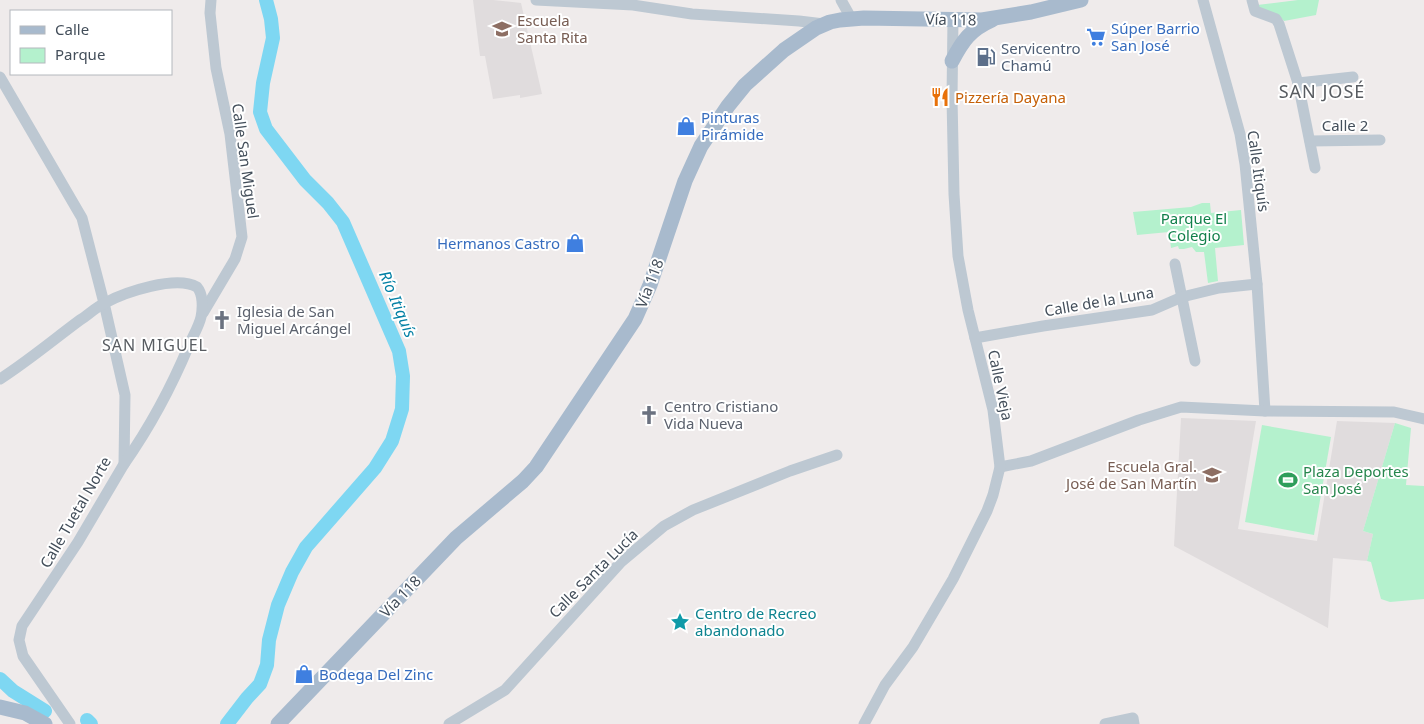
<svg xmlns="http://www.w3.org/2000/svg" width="1424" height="724" viewBox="0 0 1424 724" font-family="'Noto Sans',sans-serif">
	<rect width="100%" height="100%" fill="#efebeb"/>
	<g fill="#e0dcdd">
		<path d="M473 0H493L521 3 542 94 520 98V95L493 99 485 56H480Z"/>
		<path d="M1181 418 1256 421 1238 529 1317 541 1337 421 1395 423 1363 531 1373 534 1367 561 1333 558 1328 628 1174 546Z"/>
	</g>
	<g fill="#b4f1cd">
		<path d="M1298 0H1319L1316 15 1284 21C1274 9 1265 14 1257 5Z"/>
		<path d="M1202 203H1210L1211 213 1241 210 1244 245 1215 248 1218 281 1208 283 1204 252H1196L1192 247 1184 249H1179L1178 246 1171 248 1169 232 1137 235 1133 212 1191 207Z"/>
		<path d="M1395 423 1411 428 1406 485 1424 486V599L1390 602 1381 599 1371 562 1367 561 1373 534 1363 531Z"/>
		<path d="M1262 425 1331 437 1314 535 1245 522Z"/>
	</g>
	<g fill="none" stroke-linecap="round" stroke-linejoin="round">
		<g stroke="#7ed7f2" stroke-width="14">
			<path d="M0 679 13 691 45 711"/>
			<path d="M87 720 91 724"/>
			<path d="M227 724 247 698 260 684 267 665 269 640 278 605 292 572 306 547 375 468 392 441 402 409 403 376 399 351 343 222 328 203 305 180 266 129 260 112 263 83 273 38 271 19 266 0"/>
		</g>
		<g stroke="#bdc8d2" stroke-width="11">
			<path d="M536 0 633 5 692 14 799 21 824 24"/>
			<path d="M841 0 851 18"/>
			<path d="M1203 0 1240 134 1245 164 1257 284 1265 411"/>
			<path d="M1252 0 1255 11 1276 19 1279 24 1298 83 1315 168"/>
			<path d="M0 77 82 218 104 303 125 395 124 464 78 542 22 626 19 640 23 656 70 724"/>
			<path d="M1298 83 1353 77"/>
			<path d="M1310 141 1380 140"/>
			<path d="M1175 264 1195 361"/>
			<path d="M203 313 235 259 242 237 230 134 216 68 210 13 211 0"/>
			<path d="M975 338 1043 326 1152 310 1182 297 1219 288 1257 284"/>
			<path d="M0 379C28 361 53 340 80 320 88 315 96 307 105 303 125 292 176 275 197 287 203 294 203 307 201 317 199 326 193 336 189 345 171 388 150 427 124 464"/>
			<path d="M1000 467 1031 461 1139 420 1181 407 1265 411 1394 412 1424 419"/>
			<path d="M449 724 505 690 621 562 664 526 693 510 790 471 837 455"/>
			<path d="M864 724 885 685 913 647 953 579 987 511 993 495 1000 467 993 410 968 310 958 256 954 194 952 98 953 19"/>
			<path d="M1105 724 1133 718 1134 724"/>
		</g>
		<g stroke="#a8bacd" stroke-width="15">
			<path d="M952 61C963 40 970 30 992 20"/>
			<path d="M0 707 25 713 45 724"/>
			<path d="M278 724 456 538 523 481 536 467 635 319 650 285 685 181 701 146 728 106 745 85 784 50 816 28 830 22 840 20 864 18 982 20 1031 12 1081 0"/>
		</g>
	</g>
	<defs>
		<g id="school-bare" transform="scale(1.5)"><path d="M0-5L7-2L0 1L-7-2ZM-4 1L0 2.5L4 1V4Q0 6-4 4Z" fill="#8d6e63" stroke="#fff" stroke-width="2.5" paint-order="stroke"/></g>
		<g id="supermarket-bare" transform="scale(1.5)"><path d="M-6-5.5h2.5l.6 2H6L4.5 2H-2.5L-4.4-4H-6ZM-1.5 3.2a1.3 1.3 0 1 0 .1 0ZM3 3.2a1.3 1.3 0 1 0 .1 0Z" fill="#3f7fe0" stroke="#fff" stroke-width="2.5" paint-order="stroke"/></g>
		<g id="fuel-bare" transform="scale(1.5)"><path d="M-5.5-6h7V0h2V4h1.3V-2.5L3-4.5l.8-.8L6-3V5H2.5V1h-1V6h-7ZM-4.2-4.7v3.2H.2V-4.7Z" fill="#5c6f8a" stroke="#fff" stroke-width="2.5" paint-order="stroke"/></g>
		<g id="restaurant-bare" transform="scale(1.5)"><path d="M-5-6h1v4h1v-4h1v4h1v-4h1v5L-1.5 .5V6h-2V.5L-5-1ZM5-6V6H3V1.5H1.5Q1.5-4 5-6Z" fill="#e8710a" stroke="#fff" stroke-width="2.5" paint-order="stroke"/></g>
		<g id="shop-bare" transform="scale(1.5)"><path d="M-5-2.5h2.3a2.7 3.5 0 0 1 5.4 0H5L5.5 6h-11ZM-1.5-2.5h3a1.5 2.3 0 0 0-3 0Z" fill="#3f7fe0" stroke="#fff" stroke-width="2.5" paint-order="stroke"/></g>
		<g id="church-bare" transform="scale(1.5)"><path d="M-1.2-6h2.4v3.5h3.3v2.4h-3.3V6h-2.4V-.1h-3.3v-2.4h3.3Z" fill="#6b7280" stroke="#fff" stroke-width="2.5" paint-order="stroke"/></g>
		<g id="stadium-bare" transform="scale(1.5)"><path d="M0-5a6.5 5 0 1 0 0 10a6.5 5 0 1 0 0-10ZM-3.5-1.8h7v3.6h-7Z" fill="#2e9e5b" stroke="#fff" stroke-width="2.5" paint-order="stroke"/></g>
		<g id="sight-bare" transform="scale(1.5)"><path d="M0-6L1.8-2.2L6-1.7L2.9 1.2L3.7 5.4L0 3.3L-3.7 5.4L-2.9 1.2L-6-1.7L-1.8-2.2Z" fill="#0f9aa8" stroke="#fff" stroke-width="2.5" paint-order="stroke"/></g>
	</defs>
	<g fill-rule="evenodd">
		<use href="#school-bare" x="502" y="29"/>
		<use href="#supermarket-bare" x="1096" y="37"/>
		<use href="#fuel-bare" x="986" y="57"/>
		<use href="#restaurant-bare" x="940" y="97"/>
		<use href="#shop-bare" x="686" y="126"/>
		<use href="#shop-bare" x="575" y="243"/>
		<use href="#church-bare" x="222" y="320"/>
		<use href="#church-bare" x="649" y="415"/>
		<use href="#school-bare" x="1212" y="475"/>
		<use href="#stadium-bare" x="1288" y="480"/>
		<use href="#sight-bare" x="680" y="622"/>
		<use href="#shop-bare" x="304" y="674"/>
	</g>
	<g text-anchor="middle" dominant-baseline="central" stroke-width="4" stroke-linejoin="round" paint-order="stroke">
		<g font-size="15" fill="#434e5a" stroke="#fff">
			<text transform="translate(951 19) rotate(1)">Vía 118</text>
			<text x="1345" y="125">Calle 2</text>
			<text transform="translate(246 161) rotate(82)">Calle San Miguel</text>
			<text transform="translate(1259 171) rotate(82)">Calle Itiquís</text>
			<text transform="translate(649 283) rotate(-69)">Vía 118</text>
			<text transform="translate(1099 301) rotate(-10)">Calle de la Luna</text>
			<text transform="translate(1001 385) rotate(78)">Calle Vieja</text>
			<text transform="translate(75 512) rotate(-60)">Calle Tuetal Norte</text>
			<text transform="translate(593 573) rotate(-45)">Calle Santa Lucía</text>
			<text transform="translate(400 596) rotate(-46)">Vía 118</text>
		</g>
		<g font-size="15" fill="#785e54" stroke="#fff" text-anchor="start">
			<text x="517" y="20">Escuela<tspan x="517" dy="17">Santa Rita</tspan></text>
			<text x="1197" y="466" text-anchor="end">Escuela Gral.<tspan x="1197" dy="17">José de San Martín</tspan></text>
		</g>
		<g font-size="15" fill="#366cbe" stroke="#fff" text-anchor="start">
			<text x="1111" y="28">Súper Barrio<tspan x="1111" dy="17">San José</tspan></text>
			<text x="701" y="117">Pinturas<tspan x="701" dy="17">Pirámide</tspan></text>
			<text x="560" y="243" text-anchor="end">Hermanos Castro</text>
			<text x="319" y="674">Bodega Del Zinc</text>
		</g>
		<g font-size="15" fill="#4e5e75" stroke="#fff" text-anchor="start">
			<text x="1001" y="48">Servicentro<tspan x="1001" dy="17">Chamú</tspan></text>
		</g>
		<g font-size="15" fill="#c56008" stroke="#fff" text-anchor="start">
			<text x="955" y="97">Pizzería Dayana</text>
		</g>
		<g font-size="15" fill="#107f4a" stroke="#fff">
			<text x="1194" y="218">Parque El<tspan x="1194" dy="17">Colegio</tspan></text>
		</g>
		<g font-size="15" fill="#5b616d" stroke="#fff" text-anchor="start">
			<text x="237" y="311">Iglesia de San<tspan x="237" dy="17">Miguel Arcángel</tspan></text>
			<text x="664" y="406">Centro Cristiano<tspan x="664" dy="17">Vida Nueva</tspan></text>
		</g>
		<g font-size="15" fill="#27864d" stroke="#fff" text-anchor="start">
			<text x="1303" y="471">Plaza Deportes<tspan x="1303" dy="17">San José</tspan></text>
		</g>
		<g font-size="15" fill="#0d838f" stroke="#fff" text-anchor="start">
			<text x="695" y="613">Centro de Recreo<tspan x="695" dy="17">abandonado</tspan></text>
		</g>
		<g font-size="16" font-style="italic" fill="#0380a5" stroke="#fff">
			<text transform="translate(398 304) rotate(67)">Río Itiquís</text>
		</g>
		<g font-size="16" letter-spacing="1" fill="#585c61" stroke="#fff">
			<text x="155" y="345">SAN MIGUEL</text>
		</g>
		<g font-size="18" letter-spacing="1" fill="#585c61" stroke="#fff">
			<text x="1322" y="91">SAN JOSÉ</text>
		</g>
	</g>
	<rect x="10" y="10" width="162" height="65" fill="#ffffff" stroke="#b4b8bd"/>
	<rect x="20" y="26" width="25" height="8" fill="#a8bacd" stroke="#b4b8bd"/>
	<text x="55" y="35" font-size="15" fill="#434e5a">Calle</text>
	<rect x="20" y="48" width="25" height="15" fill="#b4f1cd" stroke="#b4b8bd"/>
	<text x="55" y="60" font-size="15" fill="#434e5a">Parque</text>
</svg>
